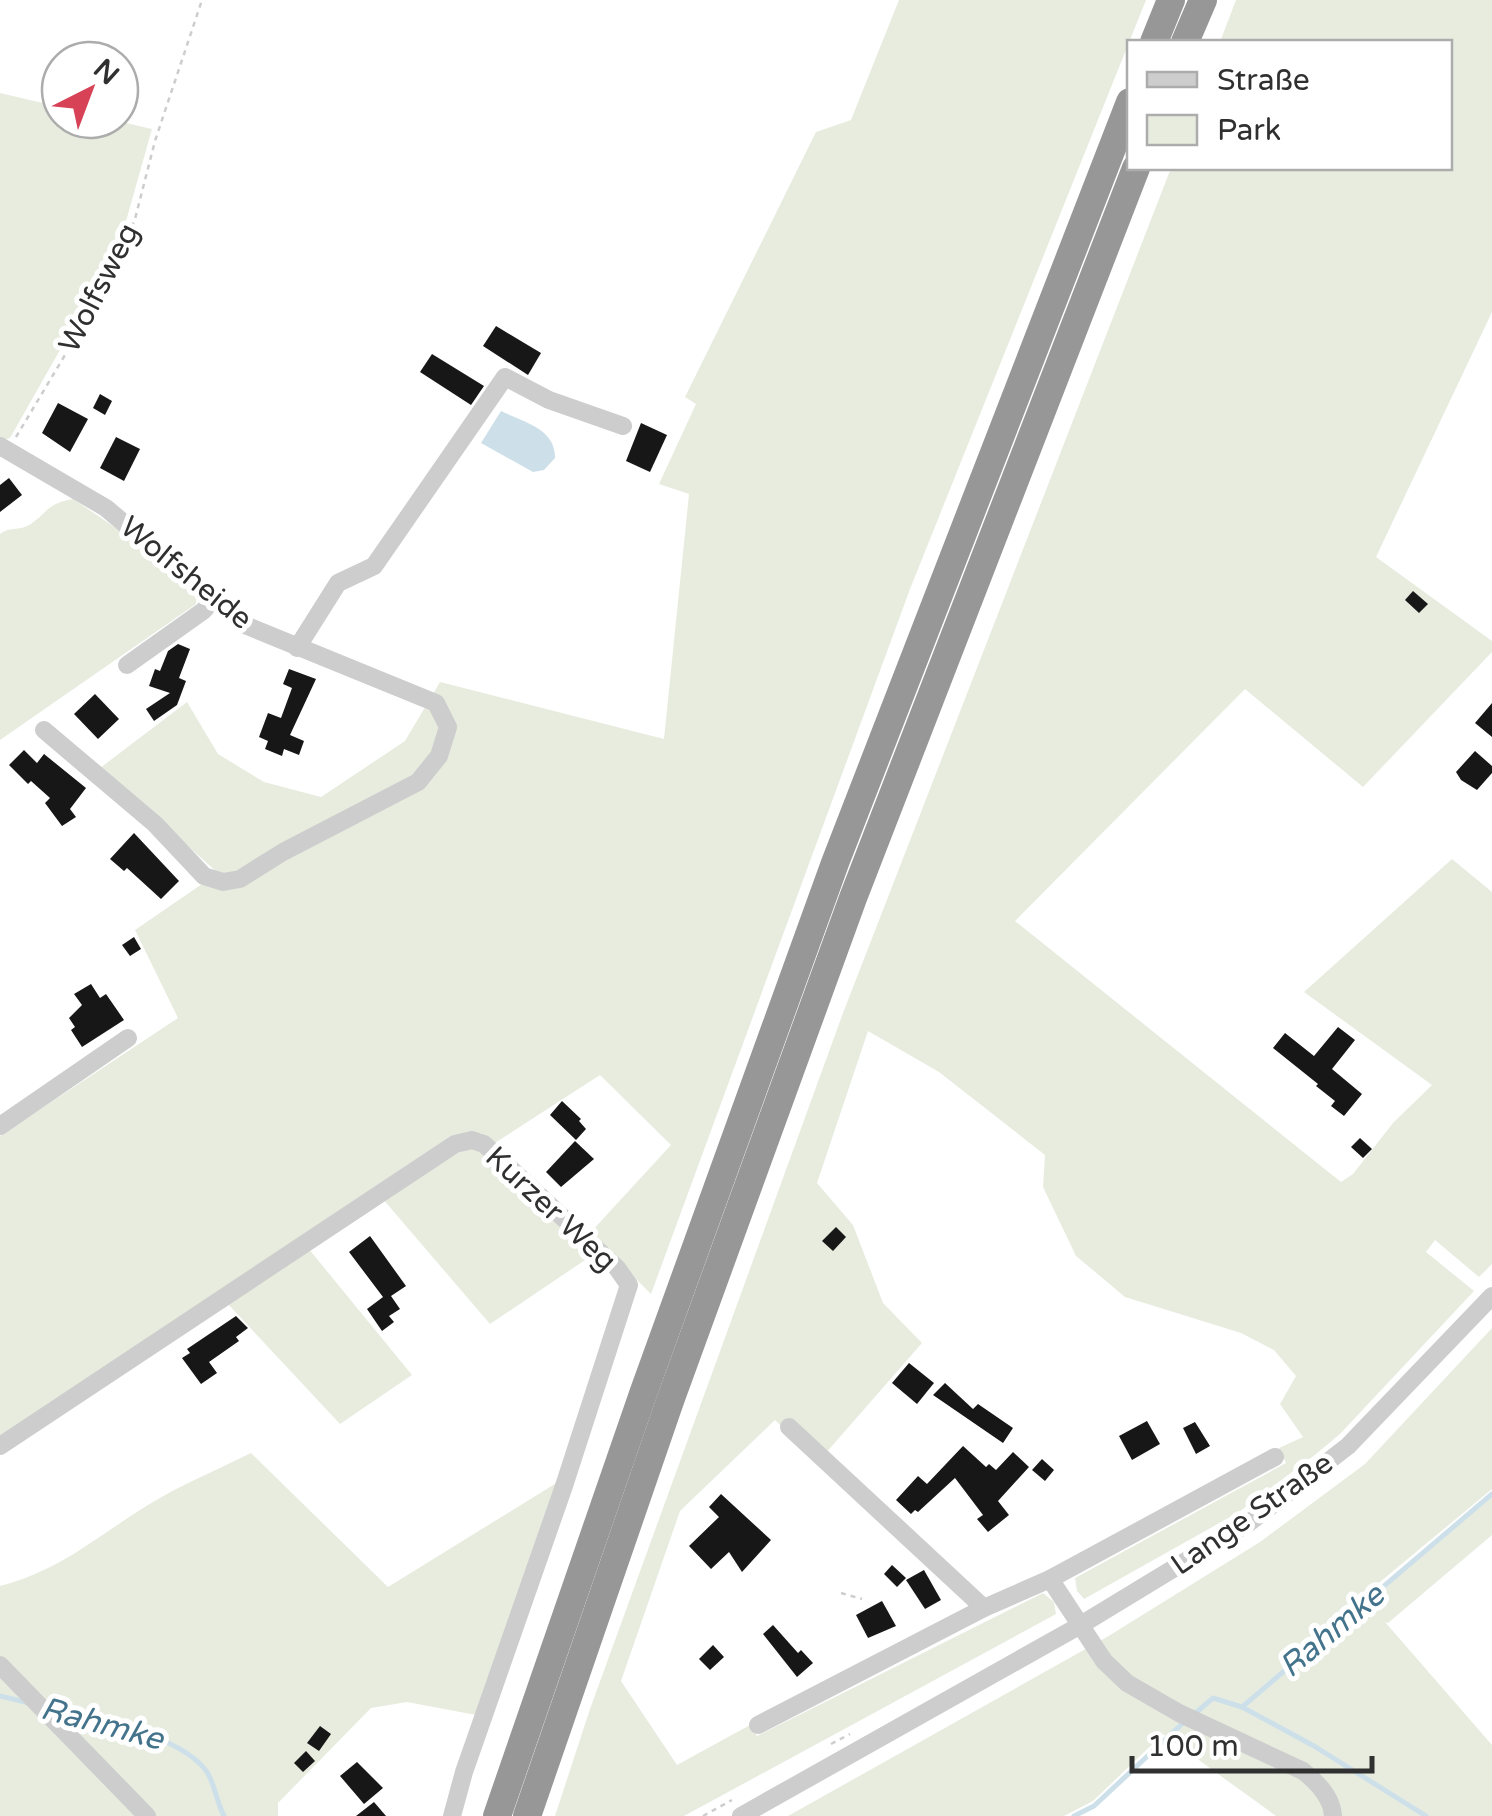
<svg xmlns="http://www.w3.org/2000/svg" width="1492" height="1816" viewBox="0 0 1492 1816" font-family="'Varela Round',sans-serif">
	<rect width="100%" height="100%" fill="#fff"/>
	<g fill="#e7ecdf">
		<path d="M899 0H1146L910 589 651 1294 590 1233 671 1145 600 1075 495 1143 481 1133 454 1135 0 1436V1136L178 1018 135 930 218 873 100 768 187 702 218 754 264 782 321 797 405 741 440 682 664 739 689 494 659 484 696 404 685 397 816 132 851 120Z"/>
		<path d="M1236 0H1492V312L1376 557 1492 641V652L1363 787 1245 689 1015 921 1341 1182 1353 1174 1393 1123 1432 1085 1304 992 1452 859 1492 892V1264L1479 1277 1435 1240 1426 1252 1474 1291 1340 1434 1316 1454 1239 1512 1084 1599 1077 1591 1075 1578 1286 1463 1279 1448 1303 1437 1280 1404 1296 1376 1274 1350 1241 1333 1125 1297 1076 1256 1043 1187 1045 1155 939 1072 868 1031 817 1183 853 1225 883 1303 922 1343 818 1462 775 1420 680 1511 621 1681 677 1765 750 1725 757 1736 1043 1593 1054 1602 1056 1614 684 1816H555L590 1709 843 1013 1171 168H1450V42H1220Z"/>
		<path d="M0 93 60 107V120H113L152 129 119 246 10 438 0 441Z"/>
		<path d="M73 499 116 528 197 594 196 604 0 740V534C10 526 21 531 31 524 49 511 48 503 73 499Z"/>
		<path d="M469 1146 479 1148 594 1254 490 1324 382 1198Z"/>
		<path d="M308 1248 412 1375 340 1424 226 1302Z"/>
		<path d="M1492 1328V1489L1363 1596 1367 1600 1492 1496V1535L1388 1623 1385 1622 1492 1745V1816H1276L1163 1734 1093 1801 1064 1816H788L1107 1637 1260 1542 1365 1464Z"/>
		<path d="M251 1453 388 1587 558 1482 476 1715 407 1702 371 1708 278 1803V1816H0V1586C61 1570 96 1537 148 1505 180 1485 217 1470 251 1453Z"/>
	</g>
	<path fill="#cde0ea" d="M501 411C524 422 556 429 555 458L544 470 533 472 481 443Z"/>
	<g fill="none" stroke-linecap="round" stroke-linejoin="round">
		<g stroke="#cde0ea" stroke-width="5">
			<path d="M0 1696 29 1703"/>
			<path d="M1242 1707 1314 1746 1426 1816"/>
			<path d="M54 1710C99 1723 179 1733 207 1772 214 1782 217 1803 224 1816"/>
			<path d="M1192 1716 1213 1698 1242 1707 1492 1494"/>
			<path d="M1074 1816 1094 1806 1183 1723"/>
		</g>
	</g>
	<g fill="#171717">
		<path d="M496 326 541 353 528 375 483 346Z"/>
		<path d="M432 354 484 386 471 405 420 372Z"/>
		<path d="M100 394 112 401 105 415 93 408Z"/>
		<path d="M58 403 88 419 70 452 42 433Z"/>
		<path d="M641 423 667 435 650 472 626 461Z"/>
		<path d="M116 437 140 449 124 481 100 468Z"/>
		<path d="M9 478 22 495 0 512V485Z"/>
		<path d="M1413 591 1428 604 1419 613 1405 600Z"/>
		<path d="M178 644 190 649 179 678 186 681 177 705 154 721 146 709 170 693 149 686 155 669 160 671 168 651Z"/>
		<path d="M289 669 316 679 290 735 304 741 299 755 284 749 282 756 265 749 268 741 259 737 268 713 281 718 292 688 283 684Z"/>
		<path d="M95 694 119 719 98 739 74 714Z"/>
		<path d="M1492 703V737L1475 723Z"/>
		<path d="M24 750 37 763 44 754 86 788 70 809 76 817 62 826 45 803 50 798 31 781 28 784 9 765Z"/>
		<path d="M1475 751 1492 766V773L1477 790 1461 780 1456 772Z"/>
		<path d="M134 833 179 881 161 899 127 868 124 871 110 859Z"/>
		<path d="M134 937 141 949 130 956 122 945Z"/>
		<path d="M91 984 100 998 106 994 124 1020 82 1047 71 1030 75 1027 69 1018 82 1005 74 994Z"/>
		<path d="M1338 1027 1355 1040 1332 1069 1362 1094 1344 1116 1331 1106 1335 1101 1316 1086 1318 1084 1273 1048 1285 1033 1314 1056Z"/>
		<path d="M562 1101 581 1119 579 1121 586 1129 576 1140 550 1115Z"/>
		<path d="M1360 1138 1372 1149 1363 1158 1351 1147Z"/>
		<path d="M575 1141 594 1159 561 1187 546 1172Z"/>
		<path d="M836 1227 846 1237 833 1251 822 1241Z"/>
		<path d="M370 1236 406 1286 391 1296 400 1309 389 1316 394 1322 382 1331 367 1309 383 1297 349 1252Z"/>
		<path d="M236 1316 248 1328 236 1337 239 1341 209 1362 217 1373 201 1384 182 1358 190 1353 187 1349Z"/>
		<path d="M909 1363 934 1383 917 1404 892 1383Z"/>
		<path d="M945 1383 973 1409 978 1404 1013 1428 1003 1443 933 1395Z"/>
		<path d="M1147 1421 1160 1444 1132 1460 1119 1436Z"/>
		<path d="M1195 1422 1210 1446 1196 1454 1183 1428Z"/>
		<path d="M963 1446 986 1467 989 1464 996 1470 1013 1452 1029 1467 998 1501 1009 1515 988 1532 977 1519 983 1515 955 1478 918 1512 915 1510 911 1514 896 1500 918 1476 927 1484Z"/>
		<path d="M1042 1459 1054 1470 1045 1481 1032 1470Z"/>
		<path d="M721 1494 771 1540 742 1572 729 1552 711 1569 689 1546 719 1517 709 1507Z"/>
		<path d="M892 1565 906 1578 897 1587 884 1574Z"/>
		<path d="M924 1570 941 1600 925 1609 906 1580Z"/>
		<path d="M882 1601 896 1626 868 1638 856 1615Z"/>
		<path d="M773 1625 798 1653 801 1650 813 1663 797 1677 763 1634Z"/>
		<path d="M713 1645 724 1657 710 1670 699 1659Z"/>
		<path d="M320 1726 331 1734 319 1751 307 1743Z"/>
		<path d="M306 1751 315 1761 303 1772 294 1763Z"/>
		<path d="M357 1762 383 1788 364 1804 340 1776Z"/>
		<path d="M374 1802 386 1816H356Z"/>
	</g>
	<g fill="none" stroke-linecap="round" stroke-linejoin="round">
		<g stroke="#cdcdcd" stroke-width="2.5" stroke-dasharray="5 5" stroke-linecap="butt">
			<path d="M16 437 108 283 135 219 155 141 202 0"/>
			<path d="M841 1593 862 1599"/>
			<path d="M831 1744 850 1734"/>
			<path d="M703 1816 732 1800"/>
		</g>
		<g stroke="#cdcdcd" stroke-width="18">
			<path d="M0 446 106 508 245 625 436 703 448 727 439 756 418 782 283 852 240 879 223 882 204 876 155 824 44 730"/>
			<path d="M297 648 338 583 374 566 505 377 549 400 623 426"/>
			<path d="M127 665 203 611 214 599"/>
			<path d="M0 1126 128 1038"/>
			<path d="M789 1427 984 1608"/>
			<path d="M0 1446 455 1144 472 1140 484 1144 617 1268 629 1285 564 1486 464 1772 452 1816"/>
			<path d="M1050 1579 1275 1457"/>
			<path d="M0 1665 147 1816"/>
			<path d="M758 1725 984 1608 1050 1579 1104 1661 1127 1683 1179 1713 1303 1771C1317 1782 1332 1797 1333 1816"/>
			<path d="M741 1816 1079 1626 1250 1522 1348 1446 1492 1296"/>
		</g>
		<g stroke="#979797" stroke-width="28">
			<path d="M1154 42 1171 0"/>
			<path d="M1185 42 1203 0"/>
			<path d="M497 1816 644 1391 835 863 1130 102"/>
			<path d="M527 1816 670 1401 853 898 1136 168"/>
		</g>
	</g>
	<g text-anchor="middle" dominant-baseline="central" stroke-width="10" stroke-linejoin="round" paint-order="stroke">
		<g font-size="30" fill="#303030" stroke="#fff">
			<text transform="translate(99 288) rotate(-63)">Wolfsweg</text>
			<text transform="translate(186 573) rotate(39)">Wolfsheide</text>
			<text transform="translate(551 1209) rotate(43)">Kurzer Weg</text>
			<text transform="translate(1252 1514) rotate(-35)">Lange Straße</text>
		</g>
		<g font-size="32" font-style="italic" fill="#44748c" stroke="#fff">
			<text transform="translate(1332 1631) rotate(-40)">Rahmke</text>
			<text transform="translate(102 1724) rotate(15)">Rahmke</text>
		</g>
	</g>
	<rect x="1127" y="40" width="325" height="130" fill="#ffffff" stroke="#acacac" stroke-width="2.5"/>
	<rect x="1147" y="72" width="50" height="15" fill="#cdcdcd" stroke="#acacac" stroke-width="2.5"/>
	<text x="1217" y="90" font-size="30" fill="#303030">Straße</text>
	<rect x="1147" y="115" width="50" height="30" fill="#e7ecdf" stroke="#acacac" stroke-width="2.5"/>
	<text x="1217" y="140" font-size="30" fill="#303030">Park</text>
	<g transform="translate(90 90) rotate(42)"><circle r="48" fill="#ffffff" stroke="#acacac" stroke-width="2.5"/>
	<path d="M0-8L18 38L0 25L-18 38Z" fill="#d74256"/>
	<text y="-15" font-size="28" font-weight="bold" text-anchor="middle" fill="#303030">N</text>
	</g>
	<path d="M1132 1756v15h240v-15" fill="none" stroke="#303030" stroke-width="5"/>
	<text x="1147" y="1756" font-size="30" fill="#303030" stroke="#ffffff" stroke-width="8" paint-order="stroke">100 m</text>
</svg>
